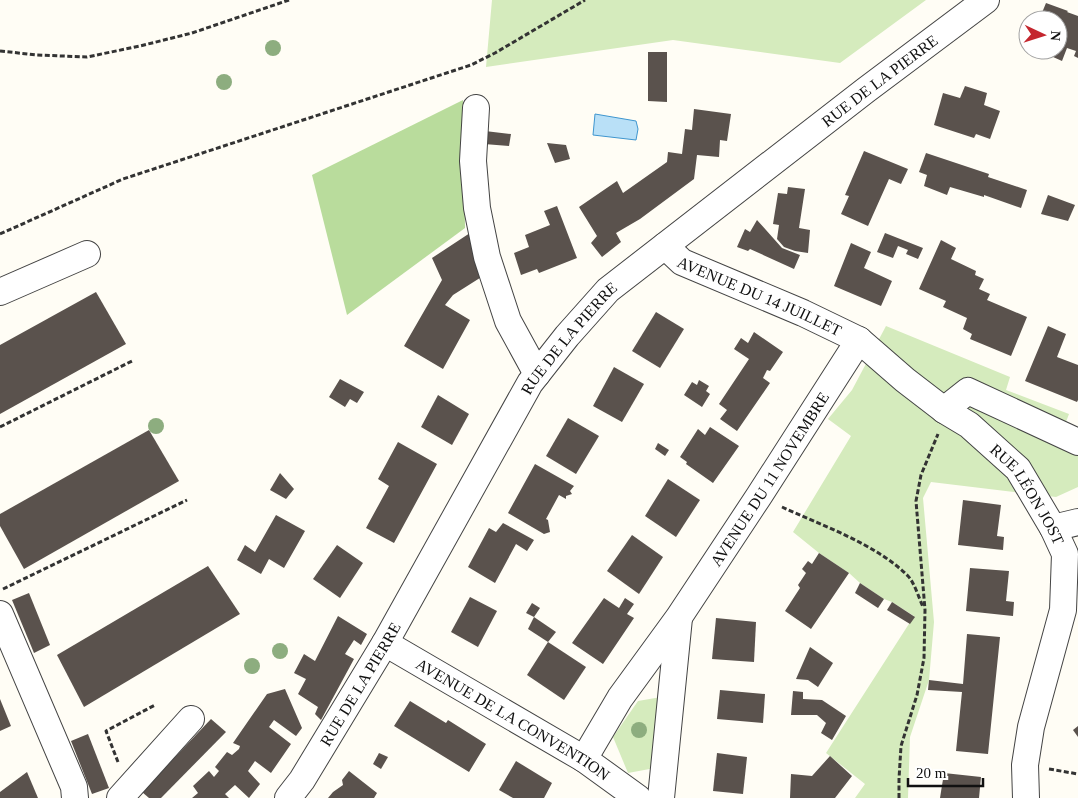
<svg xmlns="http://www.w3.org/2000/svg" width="1078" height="798" viewBox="0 0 1078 798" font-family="Georgia,serif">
	<rect width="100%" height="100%" fill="#fffdf5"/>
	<g fill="#d5ebbd">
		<path d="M492 0H926L840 63 673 40 486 67Z"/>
		<path d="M886 326 1010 377 1006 390 1069 414 1058 443 1078 453V487L1056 497 931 482 923 498 934 622 929 680 910 737 908 798H855L865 784 826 753 914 616 892 602 884 599 860 583 849 573 819 553 793 532 851 436 828 419 852 390Z"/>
		<path d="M661 697 655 768 628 773 613 737 638 701Z"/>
	</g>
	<path fill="#b9dc9c" d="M463 100 465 228 347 315 312 175Z"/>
	<path fill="#b9e0f7" stroke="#3f96cf" d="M595 114 636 121 638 129 636 140 593 135Z"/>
	<g fill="#5a524d">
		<path d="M1046 3 1068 11 1067 12 1078 16V58L1074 56 1076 51 1067 48 1062 61 1042 52 1043 50H1058V20H1039Z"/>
		<path d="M648 52H667V102L648 101Z"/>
		<path d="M965 86 987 93 984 105 1000 111 990 139 976 134 974 138 934 125 943 93 960 98Z"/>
		<path d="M694 109 731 114 727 141 720 140 719 157 697 155 694 179 640 219 616 233 621 242 602 257 591 243 597 236 579 207 617 181 623 193 667 162 668 152 682 154 685 129 692 130Z"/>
		<path d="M485 131 511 134 509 146 484 144Z"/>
		<path d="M547 143 566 145 570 159 555 163Z"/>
		<path d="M864 151 908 169 901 184 889 179 868 226 841 214 849 196 845 195Z"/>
		<path d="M926 153 989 174 988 177 1027 190 1021 208 984 195V197L950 187 947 195 924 186 927 175 919 172Z"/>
		<path d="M788 187 805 189 799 228 810 230 808 253 795 251 784 247 777 239 779 225 773 224 778 193 787 194Z"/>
		<path d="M1048 195 1075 205 1068 221 1041 214Z"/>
		<path d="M557 206 577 258 539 273 537 269 521 275 514 253 529 247 525 235 550 225 544 211Z"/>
		<path d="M757 220 782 248 800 255 794 269 750 249 748 251 737 247 745 229 750 232Z"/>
		<path d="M473 231 483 276 453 295 445 305 470 320 443 369 404 346 442 280 432 258Z"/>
		<path d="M885 233 923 248 918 259 906 254 908 250 898 246 893 258 877 252Z"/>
		<path d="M941 240 956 248 951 259 976 271 975 275 984 279 979 289 990 294 987 300 1027 317 1011 356 970 339 972 334 963 329 967 318 943 307 946 301 919 289Z"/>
		<path d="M851 243 871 252 864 268 892 281 881 306 834 286Z"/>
		<path d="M96 292 126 344 0 414V345Z"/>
		<path d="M656 312 684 329 660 368 632 351Z"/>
		<path d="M1048 326 1066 334 1057 357 1078 365V400L1077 402 1025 381Z"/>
		<path d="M754 332 783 352 770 371 767 370 763 378 770 383 737 431 720 419 727 410 719 404 749 359 734 349 741 338 748 343Z"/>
		<path d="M614 367 644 384 622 422 593 406Z"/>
		<path d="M340 379 364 392 357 403 350 399 345 407 329 397Z"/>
		<path d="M699 380 709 386 706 391 710 394 702 407 684 395 692 382 697 385Z"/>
		<path d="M438 395 469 414 452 445 421 427Z"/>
		<path d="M568 418 599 436 576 474 546 456Z"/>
		<path d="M710 427 739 446 713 483 686 464 687 462 680 457 698 429 705 435Z"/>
		<path d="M149 430 179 481 24 569 0 526V514Z"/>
		<path d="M398 442 437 464 394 543 366 528 389 486 378 479Z"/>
		<path d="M658 443 669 450 665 456 655 449Z"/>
		<path d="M535 464 574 486 570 491 572 494 566 496V499L559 495 546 519 548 520 550 532 544 534 508 513Z"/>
		<path d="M280 473 294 489 286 499 270 490Z"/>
		<path d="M668 479 700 500 676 537 645 516Z"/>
		<path d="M963 500 1001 505 997 536 1004 537 1003 550 958 545Z"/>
		<path d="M276 515 305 531 284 568 269 559 261 574 237 560 245 545 255 552Z"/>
		<path d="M503 523 534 540 527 551 516 544 495 583 468 567 489 528 496 532Z"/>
		<path d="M632 535 663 557 639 594 607 571Z"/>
		<path d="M337 545 363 563 340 598 313 579Z"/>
		<path d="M819 553 849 573 811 629 785 611 800 588 798 585 806 573 802 569 808 561 812 564Z"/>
		<path d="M208 566 240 614 84 707 57 655Z"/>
		<path d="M970 568 1009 571 1006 601 1014 602 1013 616 966 611Z"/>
		<path d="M860 583 884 599 878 608 855 593Z"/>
		<path d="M29 593 50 645 34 653 12 600Z"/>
		<path d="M470 597 497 611 478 647 451 632Z"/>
		<path d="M604 598 619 608 625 598 634 604 627 614 634 618 603 664 572 643Z"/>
		<path d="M892 602 915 617 910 624 887 610Z"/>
		<path d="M532 603 540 608 534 617 526 613Z"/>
		<path d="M338 616 367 634 361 645 354 640 345 654 354 659 321 720 315 714 318 707 298 694 306 679 294 673 304 654 315 661Z"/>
		<path d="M534 617 556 632 548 642 528 629Z"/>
		<path d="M716 618 756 622 754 662 712 659Z"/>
		<path d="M967 634 1000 637 988 754 956 751 962 692 928 690 929 680 963 684Z"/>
		<path d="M548 642 586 667 564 700 527 675Z"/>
		<path d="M810 647 833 663 818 687 808 680 796 679Z"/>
		<path d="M285 689 302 728 296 736 274 720 269 727 291 744 271 773 255 761 248 771 260 784 249 798 235 785 225 794 229 798H192L198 793 193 786 209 771 214 777 219 771 215 767 227 752 232 755 239 749 240 746 233 743 267 694Z"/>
		<path d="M720 690 765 694 763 723 717 719Z"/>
		<path d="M793 691 803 692V699L822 700 846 716 832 740 821 733 826 723 817 715H791Z"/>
		<path d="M0 699 11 726 0 731Z"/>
		<path d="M410 701 446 723 448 720 486 744 469 772 394 726Z"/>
		<path d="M211 719 226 732 161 798H149L142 792Z"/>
		<path d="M1078 726V737L1073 730Z"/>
		<path d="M88 734 109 788 92 794 71 741Z"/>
		<path d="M379 753 388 757 381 769 373 764Z"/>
		<path d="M717 753 747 757 743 794 713 791Z"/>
		<path d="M830 756 852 776 835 798H790L791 774 812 776Z"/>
		<path d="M516 761 552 783 544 798H513L499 790Z"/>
		<path d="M349 771 377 793 374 798H328L333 792 343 785 342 780Z"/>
		<path d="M27 772 38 798H0V792Z"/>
		<path d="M944 773 981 777 979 798H940Z"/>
	</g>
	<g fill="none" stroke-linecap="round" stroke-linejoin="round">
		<g stroke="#444" stroke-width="28">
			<g id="minor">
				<path d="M476 108 473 161 477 208 487 257 508 321 537 374"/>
				<path id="s1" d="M665 246 682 262 803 313 859 340 905 380 944 410 969 425 1018 469 1053 528 1065 554 1063 610 1031 727 1025 765 1026 798"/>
				<path d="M0 292 87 254"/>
				<path d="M944 410 968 391 1078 442"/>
				<path d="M1053 528 1078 522"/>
				<path d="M0 614 74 787 75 798"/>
				<path id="s2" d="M385 643 584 759 638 798"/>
				<path id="s3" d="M584 759 620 698 679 617 759 496 859 340"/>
				<path d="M120 798 191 719"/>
				<path id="s4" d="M288 798 302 780 385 643 530 383 567 336 608 290 866 90 986 0"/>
				<path d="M661 798 679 618"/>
			</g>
		</g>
		<g stroke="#333" stroke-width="3" stroke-dasharray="5 2.5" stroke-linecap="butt">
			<path d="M0 51 37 55 87 57 140 46 192 33 289 0"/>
			<path d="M0 234 123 179 471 65 495 53 585 0"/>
			<path d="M0 427 134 360"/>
			<path d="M782 507C823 526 876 544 908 576 914 582 919 598 923 607"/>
			<path d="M3 589 187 500"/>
			<path d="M118 762 106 731 155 705"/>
			<path d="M1049 769 1078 774"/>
			<path d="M899 798V779L901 746 917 695 924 658 925 610 916 501 921 475 938 434"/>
		</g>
		<use href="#minor" stroke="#fff" stroke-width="26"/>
	</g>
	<g fill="#8dad7f">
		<circle cx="273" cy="48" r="8"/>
		<circle cx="224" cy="82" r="8"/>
		<circle cx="156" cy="426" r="8"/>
		<circle cx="280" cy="651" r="8"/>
		<circle cx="252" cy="666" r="8"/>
		<circle cx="639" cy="730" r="8"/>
	</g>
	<g text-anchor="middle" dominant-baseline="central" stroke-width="5" stroke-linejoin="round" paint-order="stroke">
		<g font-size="16" fill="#111" stroke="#fff">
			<text stroke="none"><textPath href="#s4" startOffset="945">RUE DE LA PIERRE</textPath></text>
			<text stroke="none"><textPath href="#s1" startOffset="108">AVENUE DU 14 JUILLET</textPath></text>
			<text stroke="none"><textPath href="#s4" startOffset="540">RUE DE LA PIERRE</textPath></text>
			<text stroke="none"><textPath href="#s3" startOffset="336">AVENUE DU 11 NOVEMBRE</textPath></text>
			<text stroke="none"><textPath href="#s1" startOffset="448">RUE LÉON JOST</textPath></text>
			<text stroke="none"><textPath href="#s4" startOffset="135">RUE DE LA PIERRE</textPath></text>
			<text stroke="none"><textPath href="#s2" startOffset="149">AVENUE DE LA CONVENTION</textPath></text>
		</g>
	</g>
	<g transform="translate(1043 35) rotate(94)"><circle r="24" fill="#ffffff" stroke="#a0a0a0"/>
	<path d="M0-4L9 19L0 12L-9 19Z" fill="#c4262e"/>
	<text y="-8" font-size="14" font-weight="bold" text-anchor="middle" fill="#111111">N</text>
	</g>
	<path d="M908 778v8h75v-8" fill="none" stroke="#111111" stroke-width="2.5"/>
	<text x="916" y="778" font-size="15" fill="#111111" stroke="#ffffff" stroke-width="4" paint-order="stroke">20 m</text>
</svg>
